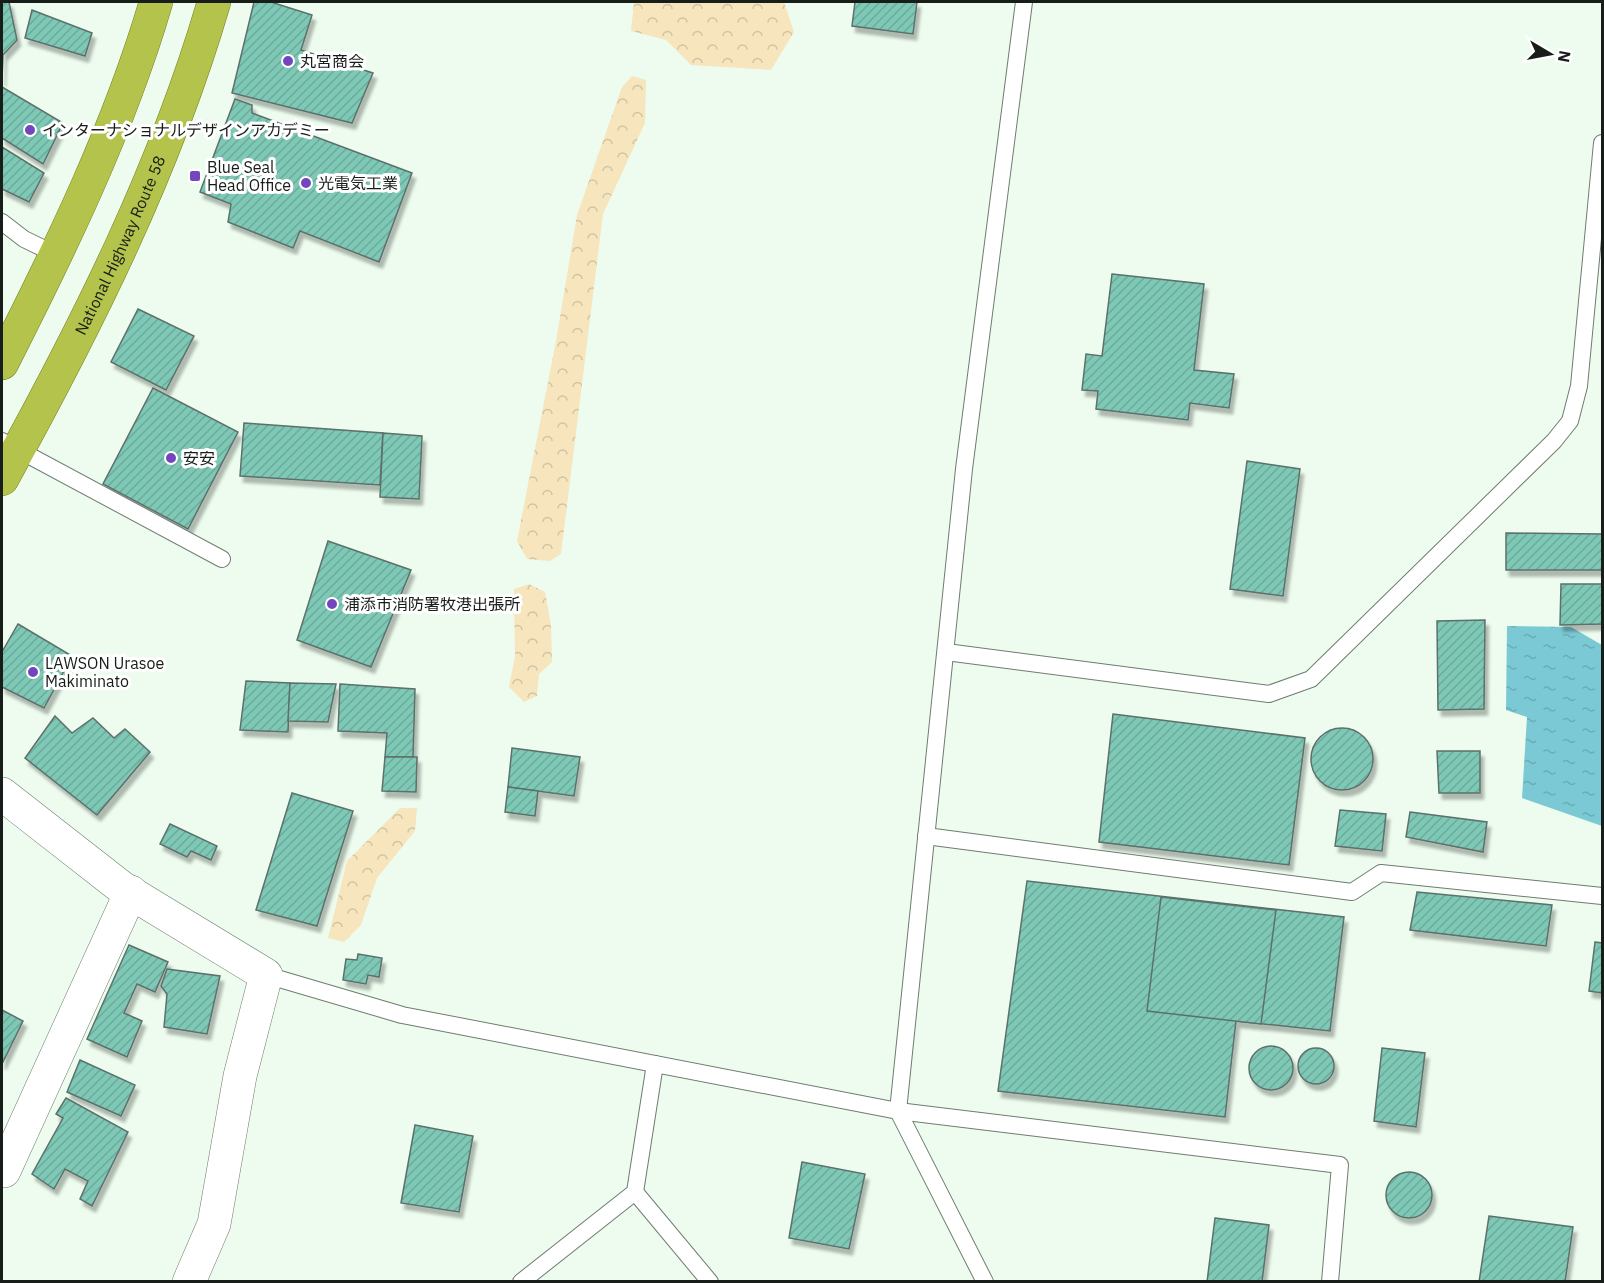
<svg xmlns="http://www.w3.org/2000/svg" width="1604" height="1283" viewBox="0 0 1604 1283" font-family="'IBM Plex Sans','Noto Sans JP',sans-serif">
	<defs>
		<pattern id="forest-crowns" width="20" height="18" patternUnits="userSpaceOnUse" patternTransform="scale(1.5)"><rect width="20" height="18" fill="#f6e5bd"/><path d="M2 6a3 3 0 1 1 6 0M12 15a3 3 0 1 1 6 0" fill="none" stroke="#d2c4a2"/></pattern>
		<pattern id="water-ripples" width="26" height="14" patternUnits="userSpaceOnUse" patternTransform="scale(1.5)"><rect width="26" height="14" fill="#7bc9d4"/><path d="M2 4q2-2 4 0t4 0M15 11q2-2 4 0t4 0" fill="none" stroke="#6aacb5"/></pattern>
		<pattern id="building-hatch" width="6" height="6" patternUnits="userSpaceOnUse" patternTransform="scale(1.5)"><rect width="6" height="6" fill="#7ec8b6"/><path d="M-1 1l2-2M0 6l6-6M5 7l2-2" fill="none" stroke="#6cab9c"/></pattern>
		<filter id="shadow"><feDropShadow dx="3.5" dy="6" stdDeviation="1.5" flood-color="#0004"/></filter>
	</defs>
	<rect width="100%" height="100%" fill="#edfcee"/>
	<g fill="url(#forest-crowns)">
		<path d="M634 2H784L794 32 771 70 691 65 666 40 631 31Z"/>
		<path d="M632 76 646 80 645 123 603 214 561 554 550 561 527 559 517 541 556 341 577 215 622 87Z"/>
		<path d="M529 584 545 592 551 625 552 662 539 674 537 696 524 702 509 687 515 656 514 589Z"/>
		<path d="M400 808H417L415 831 377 878 361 925 344 942 328 938 347 861Z"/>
	</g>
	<path fill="url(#water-ripples)" d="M1507 626 1571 627 1602 645V826L1522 798 1527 717 1506 710Z"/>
	<g fill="url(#building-hatch)" stroke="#5d706b" stroke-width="1.5" filter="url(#shadow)">
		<path d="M2 2H9L17 40 3 55 2 81Z"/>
		<path d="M254 2H271L312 15 301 50 373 73 352 123 232 93Z"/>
		<path d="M855 2H917L913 34 852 26Z"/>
		<path d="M32 10 92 33 85 56 25 38Z"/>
		<path d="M2 87 63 123 43 164 2 138Z"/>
		<path d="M235 99 252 105V113L412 173 379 262 300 231 293 248 228 222 231 204 200 192Z"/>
		<path d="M2 147 44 173 29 202 2 189Z"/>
		<path d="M1112 274 1204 284 1194 370 1234 374 1229 408 1190 403 1188 420 1096 409 1098 391 1082 390 1086 354 1102 356Z"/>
		<path d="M138 309 194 336 166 390 111 362Z"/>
		<path d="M153 388 238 432 188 529 103 484Z"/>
		<path d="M244 423 383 433 380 485 240 476Z"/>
		<path d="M383 433 422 436 419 499 380 497Z"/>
		<path d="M1247 461 1300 469 1283 596 1230 589Z"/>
		<path d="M1506 533 1602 534V570H1506Z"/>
		<path d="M328 541 411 570 371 667 297 640Z"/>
		<path d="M1561 584H1602V624L1560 625Z"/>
		<path d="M1485 620 1484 709 1438 710 1437 621Z"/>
		<path d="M18 624 72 656 44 708 2 687V652Z"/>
		<path d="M246 681 290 683 288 732 240 730Z"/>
		<path d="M290 683 336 684 328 722 288 721Z"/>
		<path d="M340 684 415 689 413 757H385L387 733 338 731Z"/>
		<path d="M1113 714 1305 738 1289 865 1099 842Z"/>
		<path d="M55 716 72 733 93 718 114 738 125 729 150 752 97 815 25 758Z"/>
		<circle cx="1342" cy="759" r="31"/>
		<path d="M512 748 580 757 574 796 508 787Z"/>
		<path d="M1437 751H1480V793H1439Z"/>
		<path d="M385 757H417L416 792 382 791Z"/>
		<path d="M508 787 538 791 535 816 505 812Z"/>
		<path d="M292 793 353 811 317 926 256 910Z"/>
		<path d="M1340 810 1386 814 1382 851 1335 846Z"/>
		<path d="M1410 812 1487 822 1483 852 1406 837Z"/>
		<path d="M170 824 217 846 211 860 191 851 187 857 160 844Z"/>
		<path d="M1027 881 1344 917 1330 1031 1236 1021 1225 1117 998 1091Z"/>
		<path d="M1417 892 1552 905 1546 946 1410 930Z"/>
		<path d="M1161 897 1276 910 1261 1024 1147 1011Z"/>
		<path d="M1595 942 1602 943V993L1589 991Z"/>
		<path d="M129 945 168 962 155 992 137 984 124 1013 142 1021 127 1057 87 1039Z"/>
		<path d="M358 954 382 958 379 977 368 975 366 984 343 980 346 959 357 960Z"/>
		<path d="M167 969 220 976 207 1034 164 1027 167 994 161 986Z"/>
		<path d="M2 1010 23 1021 2 1064Z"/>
		<circle cx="1271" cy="1068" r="22"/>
		<path d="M1382 1048 1425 1053 1416 1127 1374 1121Z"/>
		<circle cx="1316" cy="1066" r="18"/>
		<path d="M80 1060 135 1085 121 1116 67 1092Z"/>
		<path d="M66 1098 128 1132 92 1206 80 1199 88 1181 65 1169 54 1189 32 1174 63 1118 56 1114Z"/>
		<path d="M415 1125 473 1136 459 1212 401 1203Z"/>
		<path d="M802 1162 865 1174 849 1249 789 1238Z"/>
		<circle cx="1409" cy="1195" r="23"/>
		<path d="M1489 1216 1573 1227 1565 1282H1479Z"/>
		<path d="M1215 1218 1269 1225 1262 1282H1207Z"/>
	</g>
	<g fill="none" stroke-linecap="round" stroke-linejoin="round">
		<g stroke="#6f7c70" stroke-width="18">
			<g id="service">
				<path d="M2 222 24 239 57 255"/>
				<path d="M2 441 222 559"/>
				<path d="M946 652 1269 694 1311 679 1554 441 1570 421 1579 386 1602 143"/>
				<path d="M926 836 1352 892 1381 873 1602 896"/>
				<path d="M266 975 402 1015 898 1111 1340 1165 1330 1282"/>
				<path d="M635 1192 710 1282"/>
				<path d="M521 1282 635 1192 655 1064"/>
				<path d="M985 1282 898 1111 964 469 1024 2"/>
			</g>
		</g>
		<g stroke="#6f7c70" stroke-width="34">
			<g id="minor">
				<path d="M2 794 121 887 266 975 240 1076 214 1224 189 1282"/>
				<path d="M4 1171 131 892"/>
			</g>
		</g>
		<g stroke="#717f1d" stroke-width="34">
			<g id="trunk">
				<path d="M2 363C61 247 119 128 156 2"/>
				<path id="s1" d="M2 479C87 325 165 170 214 2"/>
			</g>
		</g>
		<use href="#service" stroke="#fff" stroke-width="16"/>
		<use href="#minor" stroke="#fff" stroke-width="33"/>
		<use href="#trunk" stroke="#b4c34c" stroke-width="33"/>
	</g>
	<g fill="#7346be" stroke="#fff" stroke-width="2">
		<circle cx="288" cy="61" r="6"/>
		<circle cx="30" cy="130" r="6"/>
		<rect x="189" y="170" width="12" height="12" rx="3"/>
		<circle cx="306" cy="183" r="6"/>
		<circle cx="171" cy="458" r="6"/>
		<circle cx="332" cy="604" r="6"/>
		<circle cx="33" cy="672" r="6"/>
	</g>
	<g text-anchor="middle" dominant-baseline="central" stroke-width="6" stroke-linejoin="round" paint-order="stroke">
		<g font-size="16" fill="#171d18" stroke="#fff" text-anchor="start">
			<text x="300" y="61">丸宮商会</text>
			<text x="42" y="130">インターナショナルデザインアカデミー</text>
			<text x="207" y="167">Blue Seal<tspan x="207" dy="18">Head Office</tspan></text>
			<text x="318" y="183">光電気工業</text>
			<text x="183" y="458">安安</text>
			<text x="344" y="604">浦添市消防署牧港出張所</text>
			<text x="45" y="663">LAWSON Urasoe<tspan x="45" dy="18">Makiminato</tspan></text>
		</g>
		<g font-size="16" fill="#171d18" stroke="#fff">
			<text stroke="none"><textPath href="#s1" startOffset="262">National Highway Route 58</textPath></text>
		</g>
	</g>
	<rect width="1604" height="1283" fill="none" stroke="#171d18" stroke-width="6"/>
	<g transform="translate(1550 54) rotate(100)" stroke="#ffffff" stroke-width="4.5" paint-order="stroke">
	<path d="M0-4.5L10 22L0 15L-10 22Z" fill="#171d18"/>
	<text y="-9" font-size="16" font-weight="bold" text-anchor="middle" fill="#171d18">N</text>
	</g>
</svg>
